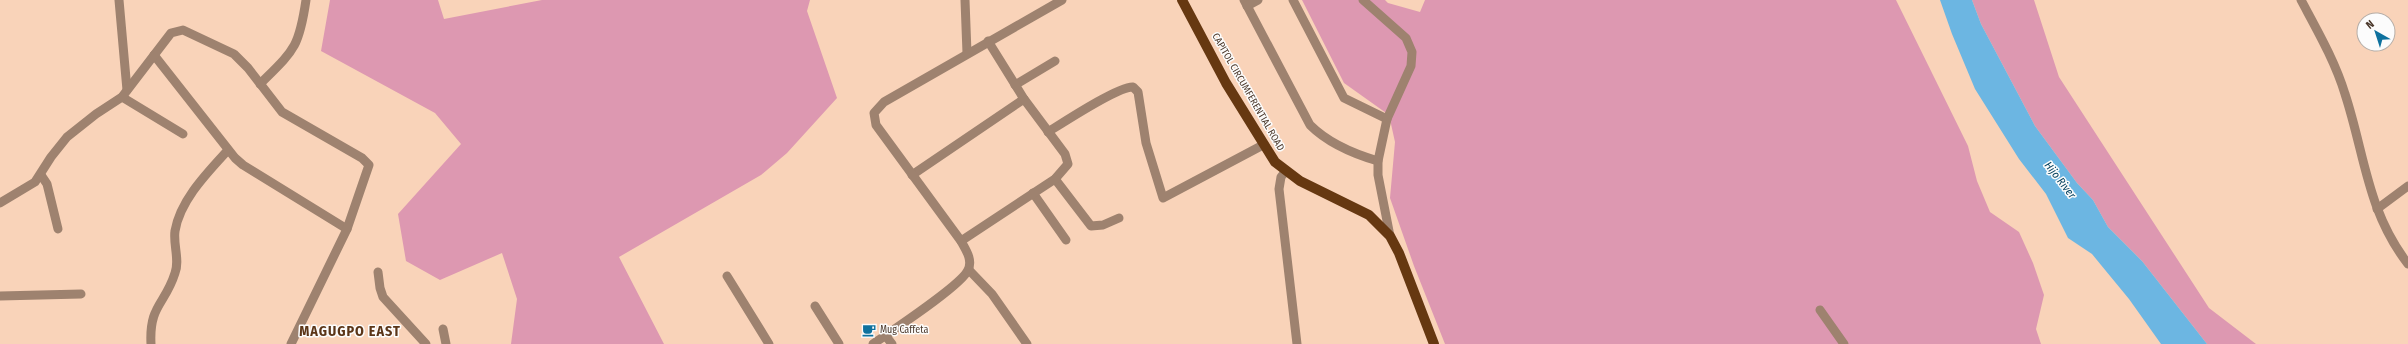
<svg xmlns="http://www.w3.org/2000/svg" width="2408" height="344" viewBox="0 0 2408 344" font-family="'Fira Sans Condensed',sans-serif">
	<rect width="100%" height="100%" fill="#f9d3b9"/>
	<g fill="#dd98b1">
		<path d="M330 0H438L444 19 542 0H810L807 11 837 98 787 153 761 175 619 257 664 344H511L517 299 502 253 440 280 406 261 398 214 461 144 435 113 321 51Z"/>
		<path d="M1302 0H1385L1388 3 1420 12 1425 0H1896L1968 146 1977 181 1990 212 2019 232 2033 263 2044 295 2036 329 2041 344H1445L1414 266 1390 198 1395 142 1389 115 1344 83Z"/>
		<path d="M1972 0H2034L2059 77 2209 308 2256 344H2207L2142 261 2108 227 2093 200 2077 183 2035 126 1981 24Z"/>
	</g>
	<path fill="#6cb6e2" d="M1940 0H1972L1981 24 2035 126 2077 183 2093 200 2108 227 2142 261 2207 344H2161L2129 299 2101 265 2092 254 2068 238 2046 194 2019 159 1975 89 1952 34Z"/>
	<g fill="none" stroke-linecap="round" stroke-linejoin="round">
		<g stroke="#9e826f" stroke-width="9">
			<path d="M119 0 127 90"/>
			<path d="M965 0 967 53"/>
			<path d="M1244 0 1310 125C1328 143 1354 154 1378 161"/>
			<path d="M1293 0 1344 98 1387 119"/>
			<path d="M1363 0 1406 38 1412 52 1411 66 1387 119 1378 161V175L1390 236"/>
			<path d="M2301 0C2317 30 2335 61 2345 94 2365 155 2367 211 2408 264"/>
			<path d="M1247 6 1258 0"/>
			<path d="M154 55 235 158 243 165 347 229"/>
			<path d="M260 84C294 50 299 48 306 0"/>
			<path d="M1015 85 1055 61"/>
			<path d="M122 97 183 134"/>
			<path d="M1048 132C1064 122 1119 86 1133 87L1138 92 1146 143 1163 198 1263 145"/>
			<path d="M1285 172 1281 177 1279 189 1297 344"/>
			<path d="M41 175 47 184 58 229"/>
			<path d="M912 175 1024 99"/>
			<path d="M1055 179 1091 226 1103 225 1119 218"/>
			<path d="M1033 193 1066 240"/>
			<path d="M0 203 35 182 51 157 67 137 96 114 122 97 171 33 183 30 234 54 248 68 282 112 362 158 369 165 347 229 291 344"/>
			<path d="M2377 209 2408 186"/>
			<path d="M961 241 1055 179 1068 164 1065 154 1024 99 988 41"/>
			<path d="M969 270 992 294 1027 344"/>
			<path d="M378 272 380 288 383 297 426 344"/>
			<path d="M727 276 769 344"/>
			<path d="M0 296 81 294"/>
			<path d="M815 306 839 344"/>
			<path d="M1820 310 1844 344"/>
			<path d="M443 329 446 344"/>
			<path d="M885 335 892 344"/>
			<path d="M151 344C149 305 165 305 175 273 180 260 173 245 175 231 180 200 208 172 228 150"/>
			<path d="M873 344C890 332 962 285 968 270 973 260 966 250 961 241L876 125 874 113 884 102 1062 0"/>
		</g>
		<path stroke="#663811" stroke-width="10" d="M1182 0 1226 83 1275 162 1300 181 1369 215 1390 236 1399 253 1434 344"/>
	</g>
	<defs>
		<g id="cafe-bare" transform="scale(1.08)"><path d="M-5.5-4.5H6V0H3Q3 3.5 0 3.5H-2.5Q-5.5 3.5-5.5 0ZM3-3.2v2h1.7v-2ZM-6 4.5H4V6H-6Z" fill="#0e719e" stroke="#fcfcfc" stroke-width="2.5" paint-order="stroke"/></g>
	</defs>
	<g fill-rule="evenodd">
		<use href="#cafe-bare" x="869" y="330"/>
	</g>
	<g text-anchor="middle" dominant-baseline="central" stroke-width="3" stroke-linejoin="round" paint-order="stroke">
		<g font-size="10" fill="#4b382b" stroke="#fcfcfc">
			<text transform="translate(1248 92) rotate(60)">CAPITOL CIRCUMFERENTIAL ROAD</text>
		</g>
		<g font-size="10" fill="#4b382b" stroke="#fcfcfc" text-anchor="start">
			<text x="880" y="330">Mug Caffeta</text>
		</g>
		<g font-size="11" font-style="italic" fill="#003f5c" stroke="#fcfcfc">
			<text transform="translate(2060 180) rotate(52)">Hijo River</text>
		</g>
		<g font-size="14" font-weight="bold" letter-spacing="1" fill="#5b3517" stroke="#fcfcfc">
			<text x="350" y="331">MAGUGPO EAST</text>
		</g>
	</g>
	<g transform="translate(2376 32) rotate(321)"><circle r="19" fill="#fcfcfc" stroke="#b5aea8"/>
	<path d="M0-3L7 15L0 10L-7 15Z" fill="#0e719e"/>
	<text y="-6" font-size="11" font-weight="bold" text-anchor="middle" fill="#4b382b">N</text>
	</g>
</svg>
